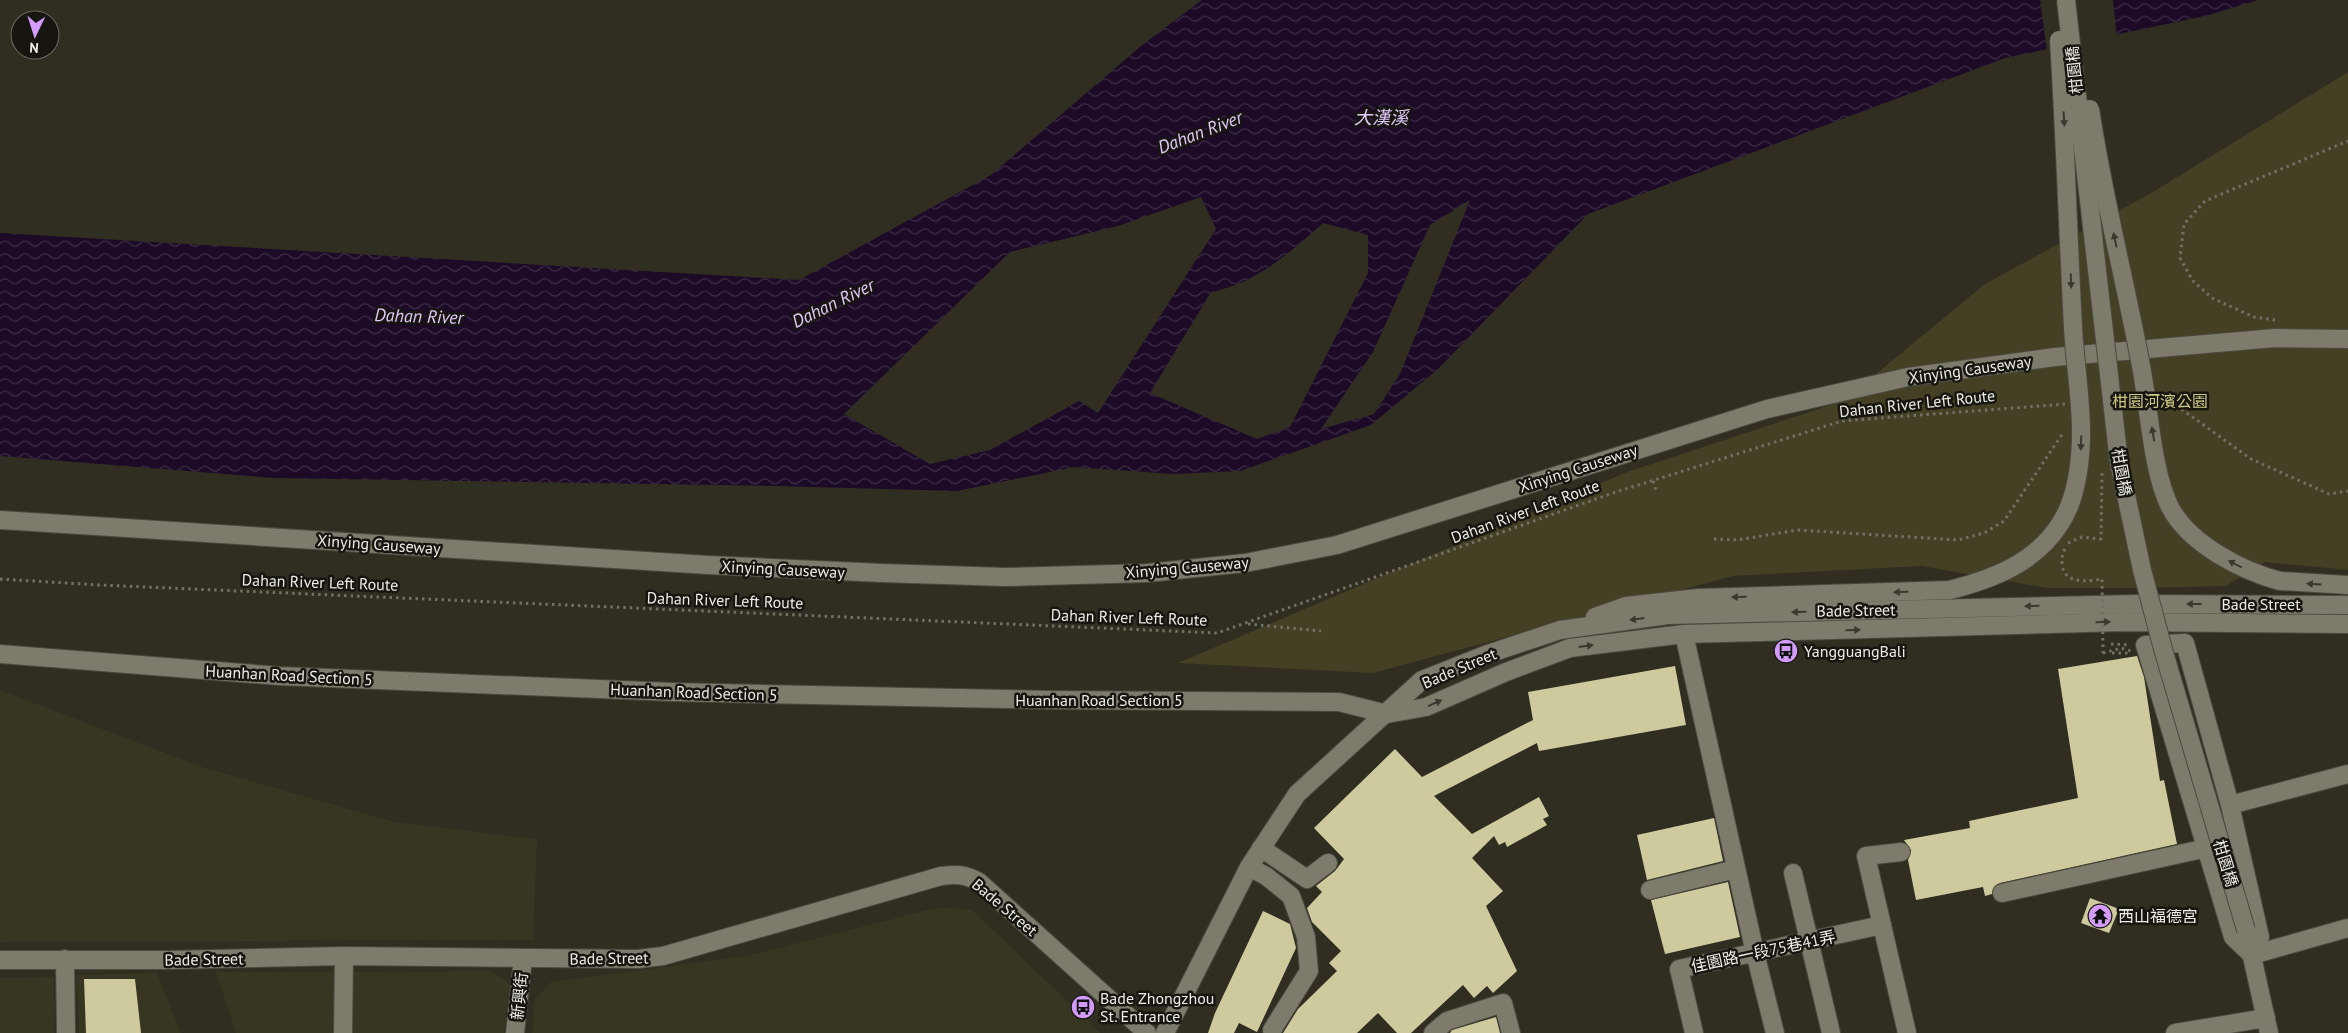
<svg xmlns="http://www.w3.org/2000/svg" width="2348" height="1033" viewBox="0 0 2348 1033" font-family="'PT Sans','Noto Sans TC',sans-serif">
	<defs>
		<pattern id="water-waves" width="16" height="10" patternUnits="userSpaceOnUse" patternTransform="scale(1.25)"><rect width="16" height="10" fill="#1c0a27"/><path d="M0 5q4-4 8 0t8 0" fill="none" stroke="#3d2e46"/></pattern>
	</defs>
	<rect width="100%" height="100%" fill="#2f2e21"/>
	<g fill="#373622">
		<path d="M0 690 202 767 394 822 537 839 533 940 0 942Z"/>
		<path d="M940 907 972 910 1101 1033H532L535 999 551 982 746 956Z"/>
		<path d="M491 971 510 984 504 1033H236L216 972Z"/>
		<path d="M157 973 181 1033H79L77 975Z"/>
		<path d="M54 977V1033H0V978Z"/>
	</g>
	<path fill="#434023" d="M2348 72V570L2265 562 2226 586 2131 588H2047L1922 566 1733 576 1373 673 1178 663 1627 472 1843 401 1985 284 2153 192Z"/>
	<path fill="url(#water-waves)" fill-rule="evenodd" d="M1202 0H2258L2205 16 2005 58 1588 214 1438 369 1371 425 1240 471 1174 474 1074 467 957 491 775 486 274 478 0 456V233L799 280 991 175 1141 46ZM1201 197 1216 229 1098 413 1079 401 990 450 930 464 844 414 1010 252 1118 226ZM1470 200 1400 374 1374 414 1321 429 1373 352 1430 225ZM1323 223 1368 235V273L1290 427 1257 439 1150 393 1211 292C1255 284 1291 252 1323 223Z"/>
	<path fill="#2f2e21" d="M2040 0H2113L2117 37 2047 52Z"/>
	<g fill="#ceca9e">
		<path d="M2137 656 2144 677 2160 781 2164 780 2177 844 2000 883 1995 886 1992 894 1985 896 1983 887 1916 900 1908 860 1911 850 1904 840 1970 828 1969 821 2078 798 2058 669Z"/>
		<path d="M1675 666 1686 725 1539 751 1537 743 1434 796 1472 834 1539 797 1549 816 1543 819 1547 825 1507 847 1505 842 1499 845 1494 836 1472 858 1503 891 1486 906 1517 971 1493 993 1487 986 1474 998 1463 985 1411 1033H1397L1378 1013 1357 1033H1283L1298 1009 1337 971 1329 963 1341 951 1312 922 1307 908 1322 892 1316 886 1335 871 1344 859 1314 828 1395 749 1422 777 1533 720 1528 692Z"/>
		<path d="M1714 818 1723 861 1647 880 1637 835Z"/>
		<path d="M1728 882 1740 937 1665 954 1651 900Z"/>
		<path d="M2090 898 2119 909 2109 933 2081 923Z"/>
		<path d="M1263 911 1290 924 1296 948 1257 1032 1239 1023 1234 1033H1208L1215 1013Z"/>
		<path d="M84 979H135L141 1033H86Z"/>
		<path d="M1496 1017 1500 1033H1450L1452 1030Z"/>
	</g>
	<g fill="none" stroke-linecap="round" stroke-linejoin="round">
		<g stroke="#4a4a3f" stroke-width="20">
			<g id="minor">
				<path d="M0 520 708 565 882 573 1005 577 1147 573 1245 563 1337 545 1767 409 1908 377 2055 357 2275 338 2348 339"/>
				<path d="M2280 581 2348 585"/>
				<path d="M1595 617 1626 606 1698 598 1950 590"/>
				<path d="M1684 634 1755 953 1775 1033"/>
				<path d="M2185 643 2230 805 2260 937 2252 955 2233 937 2145 645Z"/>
				<path d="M0 654 280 676 672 692 1049 700 1339 702 1387 714 1426 707 1506 672 1570 648 1684 634 2123 622 2348 624"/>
				<path d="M2230 805 2348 774"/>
				<path d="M1261 848 1307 879 1328 863"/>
				<path d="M1901 852 1866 856 1907 1033"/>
				<path d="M1249 867 1266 876 1291 896 1306 937 1309 971 1272 1030"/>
				<path d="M1793 873 1831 1033"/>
				<path d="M1650 890 1736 869"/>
				<path d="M2002 893 2207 848"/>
				<path d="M2249 943 2269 1033"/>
				<path d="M2252 955 2348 928"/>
				<path d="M65 959 66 1033"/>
				<path d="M0 960H169L344 956 638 959 663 956 941 876C956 874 965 874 979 882L1147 1033"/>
				<path d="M343 1033 344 956"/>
				<path d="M515 1033 523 958"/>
				<path d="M1165 1033 1249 867 1297 794 1422 680 1485 655 1560 630 1668 615 2135 604 2348 605"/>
				<path d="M1433 1033 1447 1021 1503 1003 1511 1033"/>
				<path d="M1694 1033 1679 969 1882 925"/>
				<path d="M2175 1033 2266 1018"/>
			</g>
		</g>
		<g stroke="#717165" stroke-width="3" stroke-dasharray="2.5 4" stroke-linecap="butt">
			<path d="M2275 320 2254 317 2212 298 2193 281 2180 258 2184 224 2205 201 2348 141"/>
			<path d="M2163 405 2177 406 2251 459 2329 494 2348 491"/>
			<path d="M1653 481 1656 490"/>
			<path d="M1714 539 1737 540 1798 530 1958 540 1984 533 2004 521 2063 433"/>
			<path d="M0 579 99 585 1217 633 1613 493 1842 421 2065 404"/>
			<path d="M1248 624 1321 631"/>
			<path d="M2111 644 2129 645"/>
			<path d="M2103 653 2121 648 2131 651"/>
			<path d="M2112 653H2130"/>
		</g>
		<use href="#minor" stroke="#7c7b6c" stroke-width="18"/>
		<g stroke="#4a4a3f" stroke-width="20" stroke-linecap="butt">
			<g id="minor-bridge">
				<path d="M2066 0 2119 462 2142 570 2163 649 2246 930"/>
				<path d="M2090 109C2103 196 2125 280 2141 366 2149 406 2152 472 2170 507 2189 544 2242 571 2280 581"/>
				<path d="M1950 590C1993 579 2035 563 2060 524 2076 500 2080 468 2081 440 2082 403 2075 365 2073 327 2068 232 2065 136 2059 40"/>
			</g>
		</g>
		<g stroke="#717165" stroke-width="3" stroke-dasharray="2.5 4" stroke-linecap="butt">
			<path d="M2068 543 2082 537 2101 539 2102 473"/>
			<path d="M2065 549C2062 554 2062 558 2062 564 2064 585 2088 581 2102 579L2103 653"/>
		</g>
		<use href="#minor-bridge" stroke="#7c7b6c" stroke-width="18"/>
	</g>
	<defs><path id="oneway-solid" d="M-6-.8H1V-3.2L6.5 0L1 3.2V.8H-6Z" transform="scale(1.25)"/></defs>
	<g fill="#3a3930">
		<use href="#oneway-solid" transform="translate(2064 119) rotate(87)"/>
		<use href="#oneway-solid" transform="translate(2115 240) rotate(-102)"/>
		<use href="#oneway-solid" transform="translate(2071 281) rotate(88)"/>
		<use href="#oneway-solid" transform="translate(2153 434) rotate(-100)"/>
		<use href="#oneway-solid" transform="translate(2081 443) rotate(92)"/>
		<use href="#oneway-solid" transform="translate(2235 564) rotate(-153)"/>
		<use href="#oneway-solid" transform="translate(2314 584) rotate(-176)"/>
		<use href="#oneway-solid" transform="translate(1901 592) rotate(178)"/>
		<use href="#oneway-solid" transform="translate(1739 597) rotate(179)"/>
		<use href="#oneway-solid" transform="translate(2194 604) rotate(-180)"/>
		<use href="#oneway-solid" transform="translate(2032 606) rotate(179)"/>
		<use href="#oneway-solid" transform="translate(1799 612) rotate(179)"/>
		<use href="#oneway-solid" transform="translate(1637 619) rotate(172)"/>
		<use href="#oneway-solid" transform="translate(2103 622) rotate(-2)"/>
		<use href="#oneway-solid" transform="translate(1853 630) rotate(-2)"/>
		<use href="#oneway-solid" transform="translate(1586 646) rotate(-7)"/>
		<use href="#oneway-solid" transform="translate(1435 703) rotate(-24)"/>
	</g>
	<defs>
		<g id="bus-disc" transform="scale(1.25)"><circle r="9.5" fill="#d39cfc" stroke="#161510"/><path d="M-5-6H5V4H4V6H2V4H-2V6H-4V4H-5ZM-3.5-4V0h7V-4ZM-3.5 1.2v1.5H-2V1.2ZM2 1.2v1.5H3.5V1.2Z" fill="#111"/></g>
		<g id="temple-disc" transform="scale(1.25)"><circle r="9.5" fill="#d39cfc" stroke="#161510"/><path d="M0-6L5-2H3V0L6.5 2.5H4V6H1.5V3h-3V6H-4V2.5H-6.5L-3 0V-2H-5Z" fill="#111"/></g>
	</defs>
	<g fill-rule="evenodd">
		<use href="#bus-disc" x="1786" y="651"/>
		<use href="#temple-disc" x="2100" y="916"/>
		<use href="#bus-disc" x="1083" y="1007"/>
	</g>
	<g text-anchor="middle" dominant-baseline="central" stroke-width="5" stroke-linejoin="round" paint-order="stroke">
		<g font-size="16" fill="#edede5" stroke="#161510">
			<text transform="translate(2074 70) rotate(-96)">柑園橋</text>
			<text transform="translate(1970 369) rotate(-8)">Xinying Causeway</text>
			<text transform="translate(1917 403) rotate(-6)">Dahan River Left Route</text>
			<text transform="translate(1578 468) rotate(-18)">Xinying Causeway</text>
			<text transform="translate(2122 472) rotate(80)">柑園橋</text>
			<text transform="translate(1525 511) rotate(-20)">Dahan River Left Route</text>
			<text transform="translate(379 544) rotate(4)">Xinying Causeway</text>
			<text transform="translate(1187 567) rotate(-5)">Xinying Causeway</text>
			<text transform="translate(783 569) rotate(3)">Xinying Causeway</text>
			<text transform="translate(320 582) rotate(2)">Dahan River Left Route</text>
			<text transform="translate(725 600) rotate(2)">Dahan River Left Route</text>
			<text x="2261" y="604">Bade Street</text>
			<text transform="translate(1856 610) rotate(-1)">Bade Street</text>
			<text transform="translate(1129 617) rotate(2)">Dahan River Left Route</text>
			<text transform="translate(1459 668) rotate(-23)">Bade Street</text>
			<text transform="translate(289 675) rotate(3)">Huanhan Road Section 5</text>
			<text transform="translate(694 692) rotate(2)">Huanhan Road Section 5</text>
			<text x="1099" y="700">Huanhan Road Section 5</text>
			<text transform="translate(2226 863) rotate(73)">柑園橋</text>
			<text transform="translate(1005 907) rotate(40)">Bade Street</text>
			<text transform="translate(1763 951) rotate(-12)">佳園路一段75巷41弄</text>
			<text transform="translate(609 958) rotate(-1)">Bade Street</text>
			<text transform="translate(204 959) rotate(-1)">Bade Street</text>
			<text transform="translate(519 996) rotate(-84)">新興街</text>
		</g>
		<g font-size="16" fill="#d0c984" stroke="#161510">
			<text x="2160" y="401">柑園河濱公園</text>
		</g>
		<g font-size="16" fill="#edede5" stroke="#161510" text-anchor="start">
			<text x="1804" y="651">YangguangBali</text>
			<text x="2118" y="916">西山福德宮</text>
			<text x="1100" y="998">Bade Zhongzhou<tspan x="1100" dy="18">St. Entrance</tspan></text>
		</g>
		<g font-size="18" font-style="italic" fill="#e2c8f8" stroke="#161510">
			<text x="1381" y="117">大漢溪</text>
			<text transform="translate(1200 132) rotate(-21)">Dahan River</text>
			<text transform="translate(833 303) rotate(-26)">Dahan River</text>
			<text transform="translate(419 316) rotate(2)">Dahan River</text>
		</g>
	</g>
	<g transform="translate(35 35) rotate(184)"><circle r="24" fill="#161510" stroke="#6c6b65"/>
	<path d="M0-4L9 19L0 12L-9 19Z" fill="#d39cfc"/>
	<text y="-8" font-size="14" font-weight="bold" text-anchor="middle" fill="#edede5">N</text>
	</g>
</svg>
